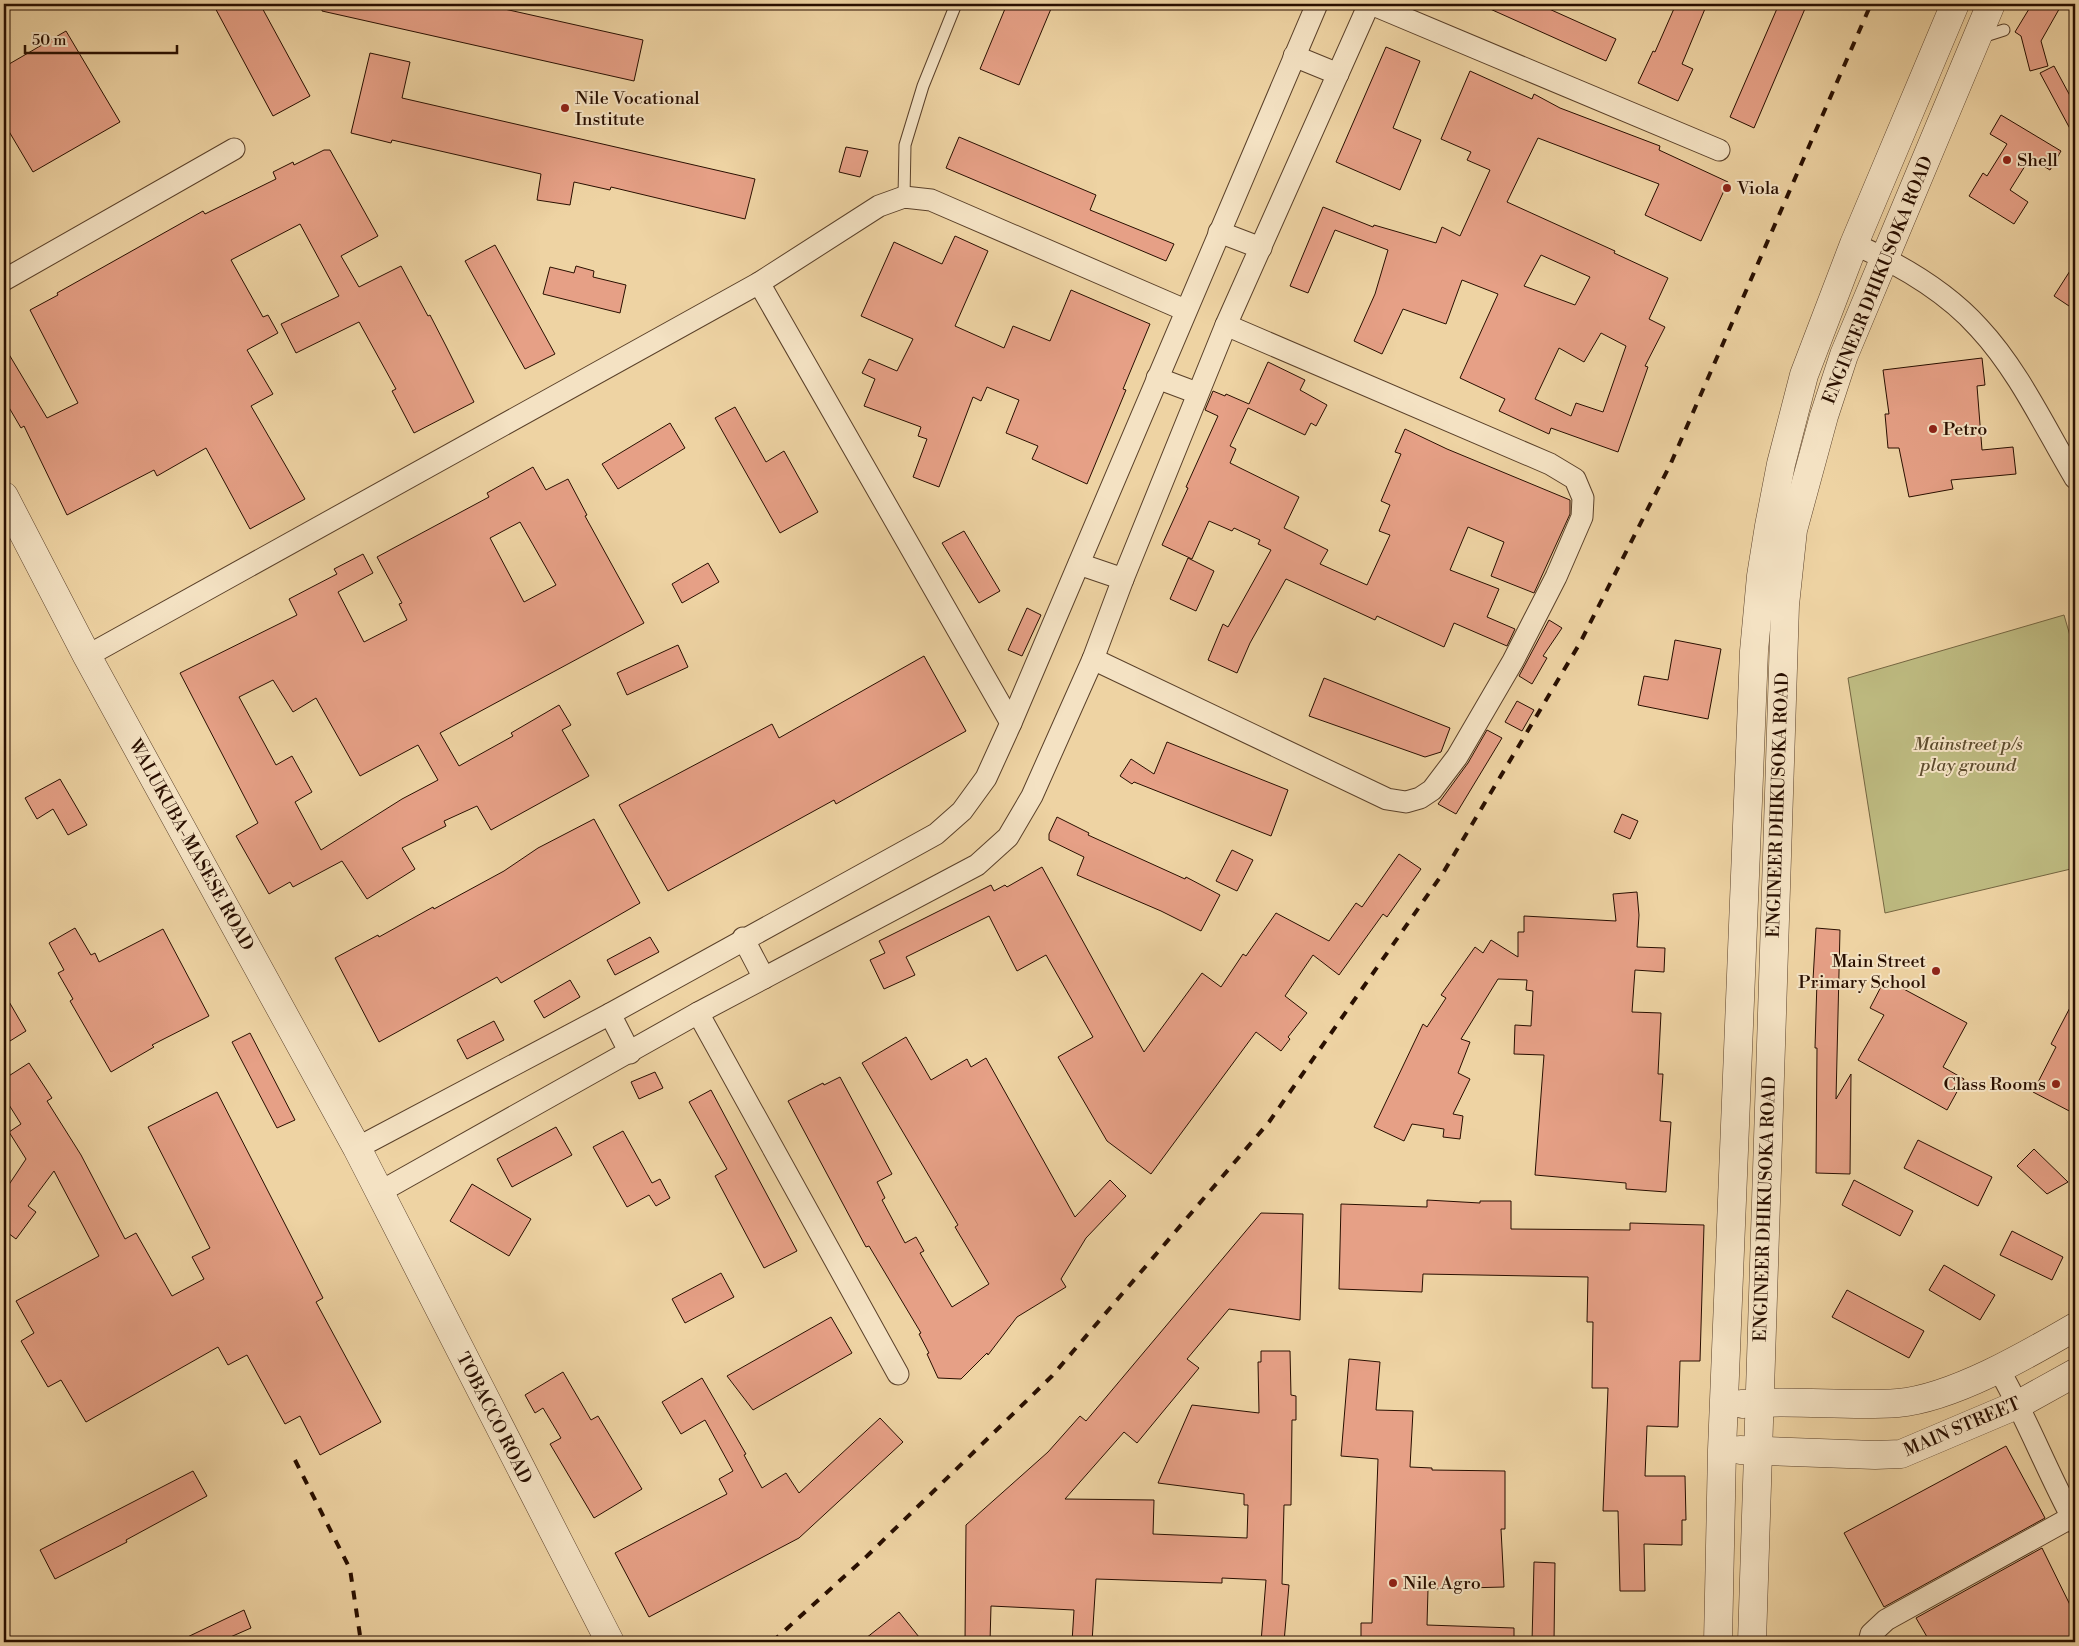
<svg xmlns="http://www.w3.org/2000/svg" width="2079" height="1646" viewBox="0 0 2079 1646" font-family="'Libre Bodoni',serif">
	<rect width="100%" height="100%" fill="#eed3a3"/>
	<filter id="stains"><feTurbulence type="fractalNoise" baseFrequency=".004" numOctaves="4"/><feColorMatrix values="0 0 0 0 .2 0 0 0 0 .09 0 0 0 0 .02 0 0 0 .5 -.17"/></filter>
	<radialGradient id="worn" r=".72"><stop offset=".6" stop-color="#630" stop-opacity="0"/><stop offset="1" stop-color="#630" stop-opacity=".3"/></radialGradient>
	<path fill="#bebb81" stroke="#746540" d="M2064 615 2075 653V868L1885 913 1848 678Z"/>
	<g fill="#e6a086" stroke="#290f00" fill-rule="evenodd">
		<path d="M213 4H260L310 96 273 116Z"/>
		<path d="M322 4H482L643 40 634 81 322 11Z"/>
		<path d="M1007 4H1053L1019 85 980 69Z"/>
		<path d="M1479 4H1538L1616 39 1606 61Z"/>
		<path d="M1676 4H1707L1682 64 1693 69 1678 101 1638 83 1653 51 1655 52Z"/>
		<path d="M1779 4H1807L1754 128 1730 117Z"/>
		<path d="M2032 4H2062L2041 41 2048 66 2030 71 2021 36 2015 32Z"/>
		<path d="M66 31 120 122 33 172 4 123V67Z"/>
		<path d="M1386 47 1420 61 1393 128 1421 140 1400 190 1336 162Z"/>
		<path d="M370 53 410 62 402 98 755 179 745 219 611 187 610 190 574 182 570 205 537 200 541 174 392 140 391 143 351 133Z"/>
		<path d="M2054 66 2075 105V138L2040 73Z"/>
		<path d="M1470 71 1532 99 1534 94 1560 108 1660 146 1659 150 1728 182 1701 241 1645 215 1659 184 1538 138 1507 202 1615 251 1614 253 1668 278 1649 319 1665 327 1645 366 1648 367 1618 452 1551 428 1549 434 1499 411 1505 399 1460 378 1498 294 1462 280 1446 324 1403 309 1382 354 1354 341 1375 294 1388 250 1335 230 1308 293 1290 286 1323 207 1373 227 1374 225 1436 243 1442 227 1460 236 1490 170 1467 160 1471 152 1441 139ZM1541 255 1590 277 1575 305 1524 286ZM1601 333 1626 346 1603 412 1576 403 1571 416 1535 399 1559 348 1584 362Z"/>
		<path d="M2001 115 2061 151 2050 170 2030 158 2010 190 2028 202 2014 224 1969 196 1983 173 1987 176 2007 144 1990 134Z"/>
		<path d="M959 137 1096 195 1090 210 1174 244 1166 261 946 168Z"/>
		<path d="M846 147 868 151 860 177 839 172Z"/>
		<path d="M324 150H330L378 236 341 256 359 287 401 266 428 316 430 315 446 346 474 402 414 433 392 391 396 389 359 322 296 353 281 324 339 296 300 224 231 260 263 317 268 315 278 333 247 350 273 394 251 406 305 499 250 529 206 448 157 476 154 470 67 515 24 426 21 428 4 399V346L47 418 78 403 30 310 58 295 57 293 203 211 205 214 276 179 273 172 293 162 294 165Z"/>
		<path d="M955 236 988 251 955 326 1004 348 1013 326 1050 341 1071 290 1150 324 1123 389 1126 390 1087 484 1032 459 1038 446 1006 433 1019 400 987 387 981 401 973 397 939 487 913 477 927 439 918 436 921 427 864 406 875 379 862 373 869 359 897 371 913 339 861 316 894 242 942 264Z"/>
		<path d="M495 245 555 354 525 369 465 261Z"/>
		<path d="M2075 263V310L2054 296Z"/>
		<path d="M576 266 594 271 593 277 626 285 620 313 543 294 550 267 574 273Z"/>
		<path d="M1982 358 1985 385 1977 386 1982 450 2013 447 2016 474 1951 480 1953 489 1909 497 1899 448H1888L1885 414H1889L1883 370Z"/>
		<path d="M1268 362 1305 380 1300 390 1327 405 1316 426 1311 423 1305 435 1248 408 1230 446 1236 449 1230 463 1299 497 1284 528 1328 550 1320 564 1367 585 1390 535 1379 531 1390 505 1381 501 1401 454 1395 452 1405 429 1447 449 1570 500V514L1534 593 1491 576 1504 542 1468 527 1450 570 1499 589 1487 617 1515 629 1507 646 1454 623 1444 647 1377 616 1375 620 1286 579 1250 643 1237 673 1208 660 1223 624 1228 627 1271 550 1258 544 1260 540 1234 528 1232 531 1209 521 1192 559 1162 545 1188 488 1186 487 1218 416 1205 410 1213 391 1225 396 1226 394 1249 404Z"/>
		<path d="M735 407 766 462 784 451 818 512 780 533 715 418Z"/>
		<path d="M670 423 685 448 618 489 602 464Z"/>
		<path d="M533 467 546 490 568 479 587 515 585 516 644 623 440 733 459 766 513 736 511 733 559 705 571 725 562 730 589 776 491 830 477 806 444 821 446 826 402 848 415 869 367 899 342 861 293 887 290 882 269 894 236 836 258 823 180 673 297 615 289 599 337 574 334 569 363 554 373 573 338 592 364 642 407 620 399 604 402 603 377 557 489 497 487 493ZM520 522 556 585 524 602 490 538ZM273 680 293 712 316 698 360 776 418 745 438 780 402 799 321 850 295 802 312 792 292 756 276 765 239 697Z"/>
		<path d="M964 531 1000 591 979 603 942 543Z"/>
		<path d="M1188 558 1214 571 1196 611 1170 599Z"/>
		<path d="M708 563 719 582 682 603 672 584Z"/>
		<path d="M1027 608 1041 615 1022 656 1008 650Z"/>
		<path d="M1549 620 1562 628 1543 656 1547 658 1532 684 1519 676Z"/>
		<path d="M1675 640 1721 649 1708 719 1638 705 1644 676 1668 680Z"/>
		<path d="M678 645 688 667 627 695 617 673Z"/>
		<path d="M924 656 966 731 836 804 834 800 668 891 619 805 772 724 779 738Z"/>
		<path d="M1324 678 1450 728 1441 752 1425 757 1309 716Z"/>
		<path d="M1517 701 1534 710 1522 731 1505 722Z"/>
		<path d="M1487 730 1502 738 1456 814 1438 804 1468 763Z"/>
		<path d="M1167 742 1288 790 1271 836 1134 782 1132 784 1120 776 1131 759 1154 774Z"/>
		<path d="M60 779 87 825 68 835 53 809 37 819 25 798Z"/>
		<path d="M1622 814 1638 821 1630 839 1614 832Z"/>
		<path d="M1057 817 1089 833 1088 835 1185 879 1186 877 1220 895 1201 931 1161 911 1077 875 1084 857 1049 840V834Z"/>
		<path d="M594 819 640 903 501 983 497 977 379 1042 335 958 378 935 379 937 433 907 434 909 504 871 538 848Z"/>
		<path d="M1232 850 1253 860 1237 891 1216 881Z"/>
		<path d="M1399 854 1421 869 1387 917 1383 914 1339 975 1313 955 1285 996 1307 1013 1288 1037 1290 1039 1281 1051 1256 1032 1151 1174 1107 1141 1058 1057 1093 1037 1046 955 1017 971 989 916 906 957 915 975 884 989 870 960 885 953 879 941 991 885 994 891 1005 885 1007 887 1042 867 1144 1052 1202 973 1221 987 1243 954 1246 956 1276 913 1329 941 1356 903 1362 907Z"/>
		<path d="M1637 892 1639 915 1637 947 1665 948 1664 972 1635 970 1632 1012 1661 1013 1658 1074H1663L1660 1121 1671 1122 1666 1192 1626 1189V1183L1535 1175 1544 1055 1514 1054 1515 1025 1531 1026 1533 991 1526 990 1527 980 1498 979 1461 1039 1470 1042 1458 1073 1470 1079 1453 1114 1463 1116 1460 1139 1443 1137 1444 1129 1412 1124 1404 1141 1374 1127 1423 1024 1427 1027 1446 998 1441 995 1475 947 1483 953 1491 940 1518 957V932H1524V916L1616 921 1613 894Z"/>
		<path d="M75 928 91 955 95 953 99 962 163 929 209 1016 152 1045 154 1047 111 1072 70 1001 73 999 58 973 64 970 49 943Z"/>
		<path d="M1816 928 1840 930 1836 1099 1851 1074 1850 1174 1816 1173 1817 1048H1815L1817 980H1813Z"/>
		<path d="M650 937 659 952 615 975 607 960Z"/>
		<path d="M1885 979 1967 1023 1943 1067 1964 1079 1947 1110 1858 1060 1884 1015 1870 1008Z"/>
		<path d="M570 980 580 997 544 1018 534 1001Z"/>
		<path d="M4 993 26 1031 10 1041 4 1030Z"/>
		<path d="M2075 998V1114L2033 1092 2056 1047 2051 1044Z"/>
		<path d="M494 1021 504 1040 467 1059 457 1040Z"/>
		<path d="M250 1033 295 1120 277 1128 232 1042Z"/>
		<path d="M906 1037 931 1080 967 1059 971 1067 986 1058 1075 1217 1110 1180 1126 1196 1086 1238 1061 1279 1066 1287 1017 1317 988 1355 987 1353 961 1379 938 1378 927 1354 929 1353 919 1334 921 1333 869 1246 866 1247 788 1101 823 1083 824 1085 840 1077 892 1174 877 1182 885 1198 882 1200 905 1243 916 1237 924 1251 920 1253 952 1307 989 1284 955 1227 958 1225 862 1063Z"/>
		<path d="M29 1063 52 1098 47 1101 81 1155 125 1239 136 1233 172 1296 204 1279 192 1257 210 1248 148 1127 217 1092 323 1298 316 1302 381 1422 320 1455 300 1416 285 1424 247 1355 228 1365 218 1347 86 1422 61 1380 48 1387 21 1341 34 1333 16 1301 99 1256 54 1171 28 1206 36 1212 16 1239 4 1230V1192L26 1159 9 1132 21 1124 4 1097V1079Z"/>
		<path d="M655 1072 663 1088 639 1099 631 1082Z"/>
		<path d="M711 1090 797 1251 764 1268 715 1176 727 1169 689 1102Z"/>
		<path d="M556 1127 572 1155 512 1187 497 1159Z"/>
		<path d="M623 1131 652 1183 660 1179 670 1198 656 1206 649 1195 627 1207 593 1147Z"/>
		<path d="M1918 1140 1992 1177 1978 1206 1904 1168Z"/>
		<path d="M2034 1149 2068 1182 2047 1194 2017 1166Z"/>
		<path d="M1854 1180 1913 1211 1900 1236 1842 1205Z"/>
		<path d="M472 1184 531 1219 509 1256 450 1221Z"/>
		<path d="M1427 1200 1480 1203V1201H1511V1229L1630 1230V1223L1704 1225 1700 1361H1680L1678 1427 1647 1426 1645 1476H1685L1686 1520H1682V1545L1644 1544 1645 1591H1620L1618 1511H1603L1608 1388H1592L1593 1322H1587L1588 1277 1423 1274 1422 1292 1339 1289 1341 1204 1427 1207Z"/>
		<path d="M1261 1213 1303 1214 1300 1320 1229 1309 1187 1359 1199 1368 1137 1443 1124 1432 1065 1499 1154 1500 1153 1534 1247 1538 1248 1505H1244V1494L1158 1483 1192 1405 1259 1413 1258 1362H1261V1351H1290L1291 1395 1296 1396V1420H1292L1291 1505H1284L1282 1584 1289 1585 1284 1642H1261L1266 1580 1222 1578V1583L1096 1579 1092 1642H1072L1074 1610 991 1606 990 1642H965L966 1525 1048 1452 1080 1416 1086 1421Z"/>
		<path d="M2012 1231 2063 1257 2052 1280 2000 1255Z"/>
		<path d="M1944 1265 1995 1295 1980 1320 1929 1290Z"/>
		<path d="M721 1273 734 1297 685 1323 672 1299Z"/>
		<path d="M1847 1290 1924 1331 1909 1358 1832 1317Z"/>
		<path d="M831 1317 852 1353 753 1410 727 1376Z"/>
		<path d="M1349 1359 1380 1362 1376 1410 1413 1411 1410 1467 1432 1468V1470L1505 1471V1529H1501L1504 1587 1428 1589 1427 1625 1514 1628V1642H1361V1623H1372L1378 1459 1341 1456Z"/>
		<path d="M563 1372 591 1420 598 1416 642 1489 594 1518 550 1444 561 1438 543 1408 535 1413 525 1395Z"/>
		<path d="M702 1378 746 1454 744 1455 762 1488 786 1473 799 1493 880 1418 903 1442 799 1538 649 1617 615 1553 727 1494 719 1479 733 1471 705 1420 681 1434 662 1402Z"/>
		<path d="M2006 1446 2045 1518 1884 1607 1844 1533Z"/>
		<path d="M193 1471 207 1496 126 1540 127 1542 55 1579 40 1550Z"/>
		<path d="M2042 1548 2075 1615V1638L2066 1642H1930L1916 1618Z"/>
		<path d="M1534 1562 1555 1563 1554 1642H1532Z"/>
		<path d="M244 1610 251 1628 219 1642H177Z"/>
		<path d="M899 1612 923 1642H861Z"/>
	</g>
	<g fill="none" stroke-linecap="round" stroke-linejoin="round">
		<g stroke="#5a4029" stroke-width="13">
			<g id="service">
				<path d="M1979 38 2004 30"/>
				<path d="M904 197 905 145 923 86 956 4"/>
			</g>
		</g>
		<g stroke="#5a4029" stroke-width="23">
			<g id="minor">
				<path d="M1371 4 1719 150"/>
				<path d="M1294 56 1338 74"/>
				<path d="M1219 232 1261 248"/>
				<path d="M1854 244C1899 264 1946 291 1979 328 2019 371 2045 428 2075 478"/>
				<path d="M4 280 234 149"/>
				<path d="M759 283 1011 723"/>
				<path d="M1157 378 1197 393"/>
				<path d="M1079 564 1123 579"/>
				<path d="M87 656 759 283 879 206 904 197 931 200 1185 310"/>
				<path d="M1093 659 1387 799 1406 802 1420 798 1432 790 1457 757 1513 661 1556 577 1582 517 1583 498 1575 479 1550 464 1226 325"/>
				<path d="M743 938 764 978"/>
				<path d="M698 1013 898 1374"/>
				<path d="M610 1014 630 1053"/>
				<path d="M357 1148 610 1014 936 834 962 811 986 778 1011 723 1317 4"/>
				<path d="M378 1193 698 1013 977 865 1008 837 1032 796 1093 659 1123 579 1226 325 1369 4"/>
				<path d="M1998 1368C2027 1418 2047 1472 2075 1523"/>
				<path d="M1869 1642 1871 1634 1886 1620 2072 1517"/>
			</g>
		</g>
		<g stroke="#5a4029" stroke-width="29">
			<g id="tertiary">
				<path d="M4 496 87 656 357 1148 610 1642"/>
				<path d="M1742 1404C1793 1399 1846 1407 1898 1403 1953 1398 2027 1355 2075 1327"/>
				<path d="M1740 1450 1875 1455 1901 1454 2019 1404 2075 1373"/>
				<path d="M1718 1642 1722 1450 1754 651 1761 576 1769 526 1781 464 1804 375 1854 244 1955 4"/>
				<path d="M1752 1642 1785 605 1793 530 1824 416 1844 355 1991 4"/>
			</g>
		</g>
		<use href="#service" stroke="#f4e2c3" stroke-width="11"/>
		<use href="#minor" stroke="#f4e2c3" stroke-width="21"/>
		<use href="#tertiary" stroke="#f4e2c3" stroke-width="28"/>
		<g stroke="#290f00" stroke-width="4" stroke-dasharray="9 9" stroke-linecap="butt">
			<path d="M295 1460 350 1569 361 1642"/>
			<path d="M772 1642 867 1556 1052 1376 1269 1122 1443 873 1580 643 1671 463 1871 4"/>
		</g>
	</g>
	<g fill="#8f2418" stroke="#f4e2c3" stroke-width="2">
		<circle cx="565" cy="108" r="5"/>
		<circle cx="2007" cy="160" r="5"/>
		<circle cx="1727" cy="188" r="5"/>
		<circle cx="1933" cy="429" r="5"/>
		<circle cx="1936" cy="971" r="5"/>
		<circle cx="2056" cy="1084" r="5"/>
		<circle cx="1393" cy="1583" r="5"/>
	</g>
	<g text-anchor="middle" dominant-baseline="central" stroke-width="4" stroke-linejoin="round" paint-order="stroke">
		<g font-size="18" fill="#290f00" stroke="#f4e2c3" text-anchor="start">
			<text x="575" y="98">Nile Vocational<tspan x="575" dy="21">Institute</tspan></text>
			<text x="2017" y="160">Shell</text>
			<text x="1737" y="188">Viola</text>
			<text x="1943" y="429">Petro</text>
			<text x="1926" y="961" text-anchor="end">Main Street<tspan x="1926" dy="21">Primary School</tspan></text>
			<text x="2046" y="1084" text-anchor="end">Class Rooms</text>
			<text x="1403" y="1583">Nile Agro</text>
		</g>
		<g font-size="18" fill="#290f00" stroke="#f4e2c3">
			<text transform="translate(1878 280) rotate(-68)">ENGINEER DHIKUSOKA ROAD</text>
			<text transform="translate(1778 805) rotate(-88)">ENGINEER DHIKUSOKA ROAD</text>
			<text transform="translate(191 845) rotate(61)">WALUKUBA-MASESE ROAD</text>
			<text transform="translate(1765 1209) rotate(-88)">ENGINEER DHIKUSOKA ROAD</text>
			<text transform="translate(494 1418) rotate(63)">TOBACCO ROAD</text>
			<text transform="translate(1962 1427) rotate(-23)">MAIN STREET</text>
		</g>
		<g font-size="18" font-style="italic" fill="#5d4b2d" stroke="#f4e2c3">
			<text x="1968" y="744">Mainstreet p/s<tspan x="1968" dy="21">play ground</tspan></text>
		</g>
	</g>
	<rect width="2079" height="1646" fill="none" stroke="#eed3a3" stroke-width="20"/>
	<rect x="5" y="5" width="2069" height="1636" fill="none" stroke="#290f00" stroke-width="2.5"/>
	<rect x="10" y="10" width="2059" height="1626" fill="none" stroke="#290f00"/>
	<path d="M25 45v8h152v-8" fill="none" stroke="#290f00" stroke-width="2.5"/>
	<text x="32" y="45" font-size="15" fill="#290f00" stroke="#f4e2c3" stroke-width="4" paint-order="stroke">50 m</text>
	<rect width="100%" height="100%" filter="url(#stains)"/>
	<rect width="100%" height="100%" fill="url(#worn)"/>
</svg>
